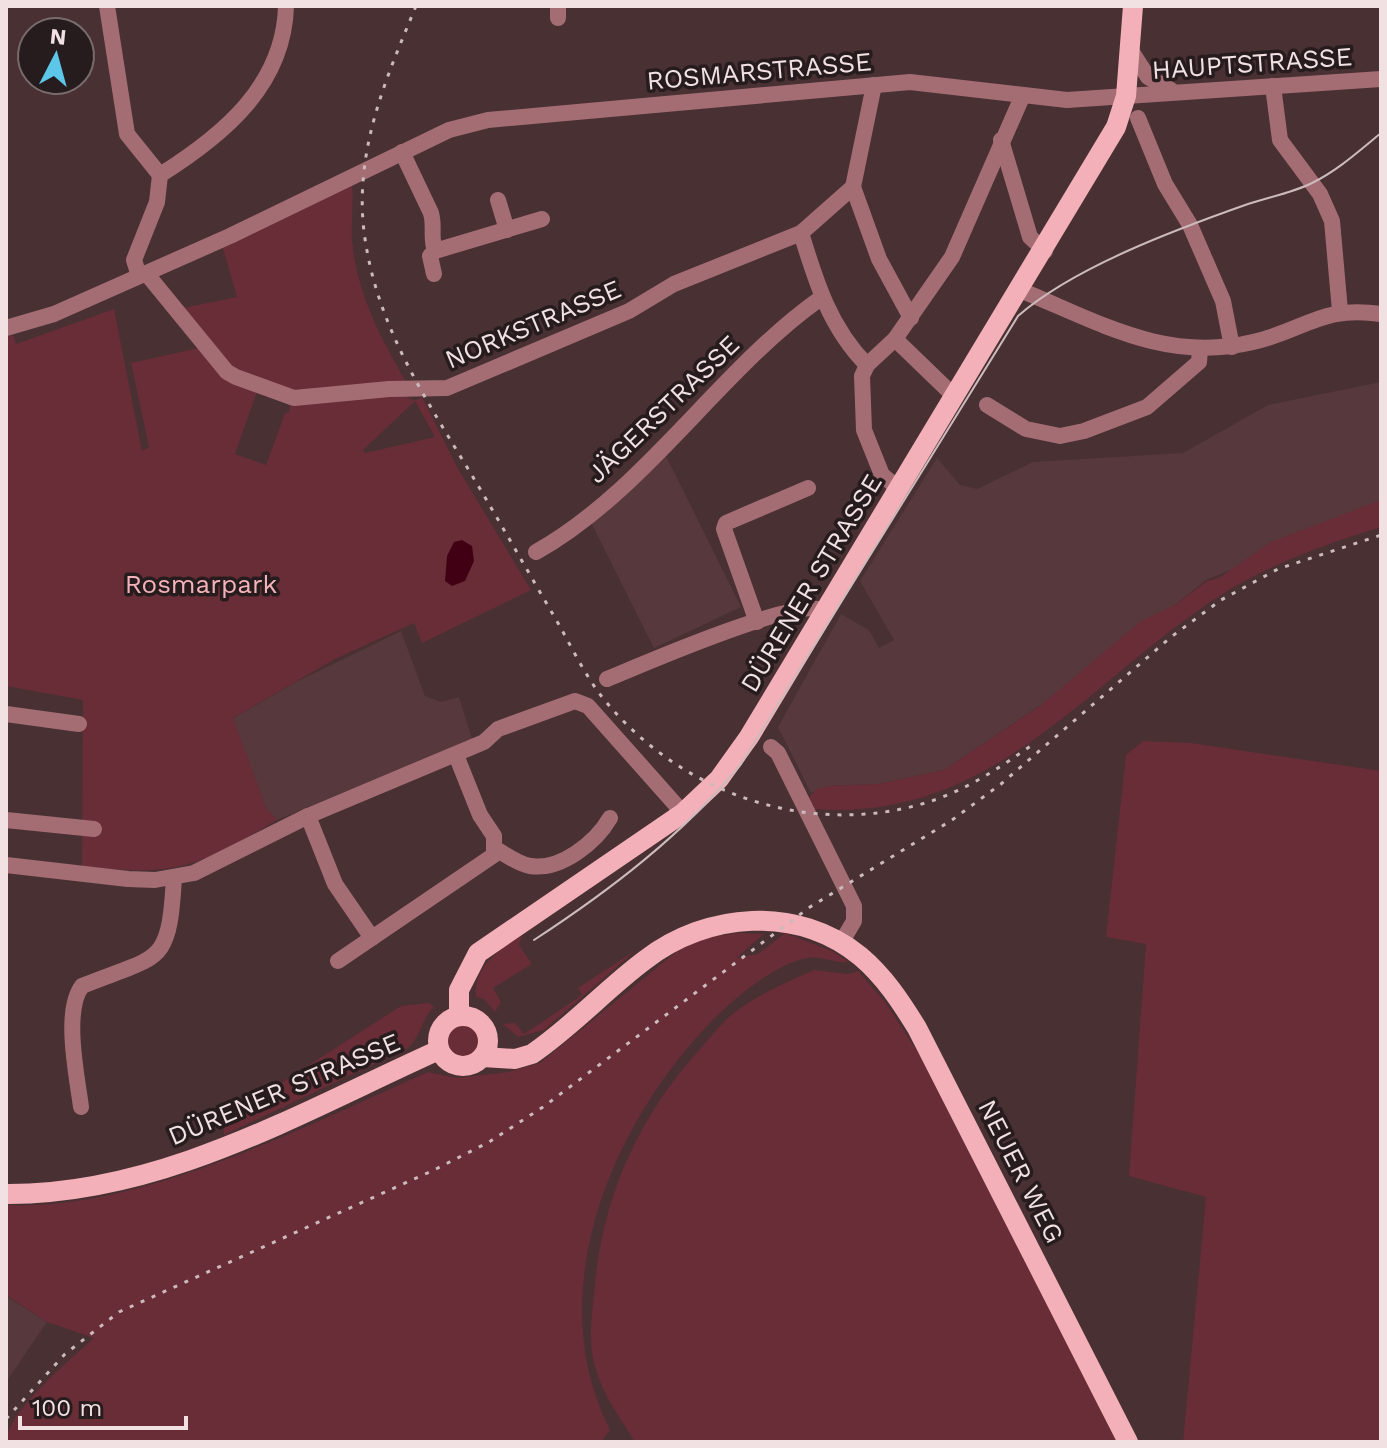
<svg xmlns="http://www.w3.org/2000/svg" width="1387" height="1448" viewBox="0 0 1387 1448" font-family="'Work Sans',sans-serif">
	<rect width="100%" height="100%" fill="#483033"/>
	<g fill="#57383c">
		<path d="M1381 382V518L1324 532 1206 580 1097 667 944 770 878 784 829 786 811 793 778 727 841 614 869 630 879 648 894 640 860 581 937 458 960 485 977 489 1033 462 1183 453 1268 405Z"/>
		<path d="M666 456 741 607 654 648 590 520Z"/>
		<path d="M401 631 425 696 441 702 459 697 472 739 277 820 266 808 232 719 294 683Z"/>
		<path d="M6 1296 47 1322 6 1382Z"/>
	</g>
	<g fill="#682d37" fill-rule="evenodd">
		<path d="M352 184C354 203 351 221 352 240 357 295 381 337 407 384L311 394 235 373 183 308 237 297 223 248Z"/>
		<path d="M114 309 142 451 149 447 131 363 203 347 258 389 235 454 266 465 285 413H289L290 400 407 391 409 399 416 400 422 397 457 467 531 590 422 643 414 623 335 659 233 718 266 808 277 820C196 868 178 877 82 866L83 700 6 686V337L13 335 16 344ZM415 401 435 437 365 453 363 450Z"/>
		<path d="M1381 500V527C1327 544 1272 563 1224 593 1089 679 993 823 814 809L808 798 817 789 829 786 878 784 944 770 1041 705 1141 621 1175 605 1207 581 1219 578 1271 542Z"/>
		<path d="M1143 741 1191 743 1381 771V1442H1183L1206 1197 1129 1176 1146 944 1106 937 1126 755Z"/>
		<path d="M738 933 764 934 736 958 758 954 785 933 832 951 849 962C835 964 822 955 807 958 774 964 731 1001 708 1025 610 1128 541 1294 610 1430L601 1442H6C6 1413 72 1358 94 1338L47 1322 6 1295V1205C139 1212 308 1125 428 1072L457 1078 508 1072 540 1063 681 948 708 937Z"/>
		<path d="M522 935 519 945 532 964 493 988 501 1002 495 1012 484 999 476 997C474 965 499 950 522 935Z"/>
		<path d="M636 950 544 1030 518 1037 503 1024 515 1023 524 1034 582 995 578 988Z"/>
		<path d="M814 970 848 974 858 971 885 1002 919 1054 1120 1442H635C620 1418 603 1395 595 1367 587 1342 593 1309 595 1283 604 1193 640 1115 700 1049 711 1037 721 1023 734 1013 757 995 786 982 814 970Z"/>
		<path d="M429 1003 434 1007C421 1019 421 1037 408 1048L224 1135 223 1120 401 1006Z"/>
		<circle cx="462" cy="1040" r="17"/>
	</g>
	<path fill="#420014" d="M462 540 472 546 474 561 465 581 452 586 445 581 447 556 454 542Z"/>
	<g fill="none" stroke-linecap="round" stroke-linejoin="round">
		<g stroke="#a46d74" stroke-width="16">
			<path d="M107 6 127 134 160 175"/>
			<path d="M558 6V18"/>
			<path d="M1130 49 1148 77 1171 90"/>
			<path d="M1273 86 1280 140 1320 194 1332 221 1340 311"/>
			<path d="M1138 118 1165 184 1190 225 1223 301 1232 347"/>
			<path d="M1001 140 1030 237 1045 251"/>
			<path d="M402 152 431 213C435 227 430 237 435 251"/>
			<path d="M853 187 879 259 911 318"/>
			<path d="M498 200 507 230"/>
			<path d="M801 233C816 282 830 328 867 365"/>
			<path d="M146 273 227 372 236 377 294 398 389 389 447 388 629 311 674 284 801 233 853 187 874 85"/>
			<path d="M434 274 430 256 435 251 542 219"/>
			<path d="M139 276 134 260 157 202 160 175C222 136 284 86 286 6"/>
			<path d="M1020 290C1099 322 1165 363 1253 342 1306 330 1321 305 1381 314"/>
			<path d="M6 328 54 314 230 236 449 130 488 120 910 82 1067 100 1381 79"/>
			<path d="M895 339 954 396"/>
			<path d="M987 405 1026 429 1060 436 1084 431 1147 407 1199 362 1200 350"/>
			<path d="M898 488 882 475 864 430 862 376 867 365 895 339 952 257 1022 97"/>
			<path d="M536 552C645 491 720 369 821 298"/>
			<path d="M757 622 724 529 726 523 808 488"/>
			<path d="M607 679C641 665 800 595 826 611"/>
			<path d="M6 714 79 724"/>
			<path d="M771 747 778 753 854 906V921L841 943"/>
			<path d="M308 816 335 884 372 938"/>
			<path d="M6 820 94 829"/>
			<path d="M496 849C506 855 518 864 530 866 561 871 596 842 610 818"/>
			<path d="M6 865 128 879 155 880 194 873 308 816 484 742 498 729 575 701 588 706 683 813"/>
			<path d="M338 961 494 855V836L480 815 456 755"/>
			<path d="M81 1107C77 1076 63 1011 82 986 161 954 169 967 174 877"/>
		</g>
		<g stroke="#f4b0b8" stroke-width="20">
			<circle cx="463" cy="1041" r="25"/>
			<path d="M459 1016V990L478 953 683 813 719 779 749 737 1116 127 1126 96 1133 6"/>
			<path d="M483 1057 515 1059 532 1054C573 1026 606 989 645 960 707 912 797 905 860 956 884 976 901 1002 917 1028L1128 1442"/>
			<path d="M6 1194C161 1195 301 1112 439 1050"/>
		</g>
		<path stroke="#ccbabc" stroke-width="2" d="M534 940C609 891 684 834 741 764L1018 316C1074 267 1177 229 1248 204 1269 197 1292 193 1312 183 1337 171 1359 151 1381 133"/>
		<g stroke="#ccbabc" stroke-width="3" stroke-dasharray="4 8" stroke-linecap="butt">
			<path d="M416 6C387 76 357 144 363 222 373 329 433 408 486 499 510 540 534 582 558 623 571 646 583 671 599 693 677 795 817 843 940 798 974 785 1002 766 1032 745"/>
			<path d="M6 1419 65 1354 119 1312 434 1170 489 1142 543 1107 810 907 952 820 1001 784 1171 637 1221 600 1278 569 1381 535"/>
		</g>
	</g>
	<g text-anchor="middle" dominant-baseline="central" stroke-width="7" stroke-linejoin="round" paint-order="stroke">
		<g font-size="26" fill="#f1e1e2" stroke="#271c1d">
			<text transform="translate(1252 63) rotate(-4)">HAUPTSTRASSE</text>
			<text transform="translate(759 71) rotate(-5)">ROSMARSTRASSE</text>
			<text transform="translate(533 324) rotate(-23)">NORKSTRASSE</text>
			<text transform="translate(663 409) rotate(-44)">JÄGERSTRASSE</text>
			<text transform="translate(811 583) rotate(-59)">DÜRENER STRASSE</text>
			<text transform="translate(284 1089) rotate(-23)">DÜRENER STRASSE</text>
			<text transform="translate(1021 1171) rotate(63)">NEUER WEG</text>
		</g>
		<g font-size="26" fill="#f4b2ba" stroke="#271c1d">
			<text x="201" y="584">Rosmarpark</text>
		</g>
	</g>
	<rect width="1387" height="1448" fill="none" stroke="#f1e1e2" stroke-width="16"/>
	<g transform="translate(56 56) rotate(6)"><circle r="38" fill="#271c1d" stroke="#786b6c" stroke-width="2"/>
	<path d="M0-6L14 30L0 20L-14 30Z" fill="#5cc7e8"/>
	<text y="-12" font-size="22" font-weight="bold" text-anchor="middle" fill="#f1e1e2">N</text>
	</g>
	<path d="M20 1416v12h166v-12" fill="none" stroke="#f1e1e2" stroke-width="4"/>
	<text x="32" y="1416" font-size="24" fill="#f1e1e2" stroke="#271c1d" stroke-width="6" paint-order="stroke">100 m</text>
</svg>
